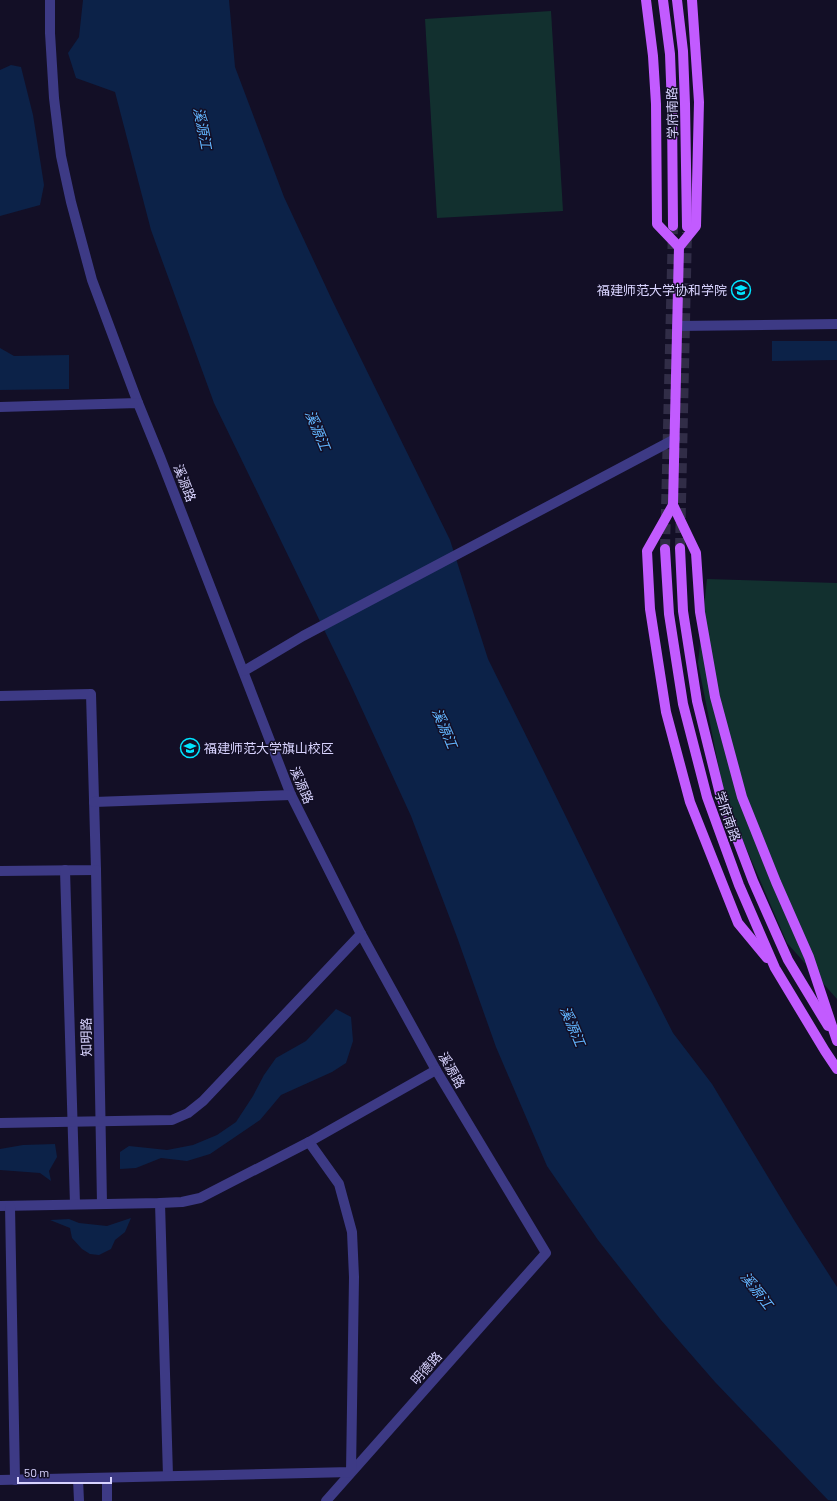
<svg xmlns="http://www.w3.org/2000/svg" width="837" height="1501" viewBox="0 0 837 1501" font-family="Barlow,'Noto Sans SC',sans-serif">
	<rect width="100%" height="100%" fill="#130f26"/>
	<g fill="#12302f">
		<path d="M551 11 563 211 437 218 425 19Z"/>
		<path d="M707 579 837 583V999L787 943 725 799 698 663Z"/>
	</g>
	<g fill="#0c2248">
		<path d="M83 0H229L235 67 284 197 332 300 450 540 488 659 544 772 637 962 673 1033 712 1084 794 1220 837 1287V1501L828 1500 715 1382 661 1320 598 1240 547 1166 496 1047 457 937 411 816 349 681 214 403 151 230 115 92 76 78 68 53 79 37Z"/>
		<path d="M11 65 21 67 33 115 44 185 40 205 0 216V70Z"/>
		<path d="M772 341H837V360L772 361Z"/>
		<path d="M0 348 14 356 69 355V389L0 390Z"/>
		<path d="M336 1009 351 1017 353 1041 346 1063 332 1072 281 1095 260 1120 210 1154 187 1161 161 1158 136 1168 120 1169V1152L129 1146 167 1150 193 1145 217 1135 236 1122 253 1096 264 1075 276 1058 306 1041Z"/>
		<path d="M55 1144 57 1157 49 1171 51 1181 40 1173 0 1170V1149L23 1145Z"/>
		<path d="M131 1218 125 1232 115 1240 111 1249 99 1255 90 1254 82 1249 72 1238 70 1228 50 1220 69 1219 79 1223 107 1226Z"/>
	</g>
	<g fill="none" stroke-linecap="round" stroke-linejoin="round">
		<g stroke="#312d47" stroke-width="10" stroke-dasharray="10 5" stroke-linecap="butt">
			<path d="M680 548 687 232"/>
			<path d="M665 549 673 226"/>
		</g>
		<g stroke="#3d3a85" stroke-width="10">
			<path d="M50 0V33L54 98 61 156 71 202 92 280 138 403"/>
			<path d="M677 326 837 324"/>
			<path d="M0 407 138 403 160 457 291 795 361 934 436 1070 546 1253 326 1501"/>
			<path d="M244 671 303 636 675 439"/>
			<path d="M0 696 91 694 96 870 0 871"/>
			<path d="M94 802 291 795"/>
			<path d="M65 870 75 1204"/>
			<path d="M96 870 102 1204"/>
			<path d="M0 1123 172 1120 188 1113 203 1101 361 934"/>
			<path d="M160 1203 168 1476"/>
			<path d="M0 1206 160 1203 182 1202 200 1198 309 1142 436 1070"/>
			<path d="M10 1206 15 1480"/>
			<path d="M107 1478V1501"/>
			<path d="M78 1479 79 1501"/>
			<path d="M0 1480 351 1472 354 1277 352 1232 339 1184 309 1142"/>
		</g>
		<g stroke="#c25bff" stroke-width="10">
			<path d="M646 0 653 56 656 104 657 224 679 247"/>
			<path d="M663 0 670 54 672 107 673 226"/>
			<path d="M677 0 683 51 685 104 687 227"/>
			<path d="M692 0 699 102 696 226 679 247 673 505 696 553 700 612 715 697 742 797 776 882 809 957 837 1041"/>
			<path d="M673 505 647 551 650 609 666 712 690 802 738 923 767 958"/>
			<path d="M680 548 683 611 697 701 720 794 753 881 788 960 828 1026"/>
			<path d="M665 549 669 614 683 704 707 797 739 885 775 968 825 1051 837 1069"/>
		</g>
	</g>
	<defs>
		<g id="university-ring" transform="scale(1)"><circle r="9.5" fill="#130f26" stroke="#00e5ff" stroke-width="1.5"/><path d="M0-5L7-2L0 1L-7-2ZM-4 1L0 2.5L4 1V4Q0 6-4 4Z" fill="#00e5ff"/></g>
	</defs>
	<g fill-rule="evenodd">
		<use href="#university-ring" x="741" y="290"/>
		<use href="#university-ring" x="190" y="748"/>
	</g>
	<g text-anchor="middle" dominant-baseline="central" stroke-width="3" stroke-linejoin="round" paint-order="stroke">
		<g font-size="13" fill="#d9d4ff" stroke="#130f26">
			<text transform="translate(672 113) rotate(-91)">学府南路</text>
			<text transform="translate(185 483) rotate(69)">溪源路</text>
			<text transform="translate(302 785) rotate(67)">溪源路</text>
			<text transform="translate(728 816) rotate(71)">学府南路</text>
			<text transform="translate(86 1037) rotate(-91)">知明路</text>
			<text transform="translate(452 1070) rotate(60)">溪源路</text>
			<text transform="translate(426 1368) rotate(-48)">明德路</text>
		</g>
		<g font-size="13" fill="#d9d4ff" stroke="#130f26" text-anchor="end">
			<text x="727" y="290">福建师范大学协和学院</text>
			<text x="204" y="748" text-anchor="start">福建师范大学旗山校区</text>
		</g>
		<g font-size="14" font-style="italic" fill="#62b6ff" stroke="#130f26">
			<text transform="translate(203 128) rotate(79)">溪源江</text>
			<text transform="translate(318 430) rotate(67)">溪源江</text>
			<text transform="translate(445 728) rotate(67)">溪源江</text>
			<text transform="translate(573 1026) rotate(67)">溪源江</text>
			<text transform="translate(757 1290) rotate(52)">溪源江</text>
		</g>
	</g>
	<path d="M18 1477v6h93v-6" fill="none" stroke="#d9d4ff" stroke-width="2"/>
	<text x="24" y="1477" font-size="12" fill="#d9d4ff" stroke="#130f26" stroke-width="3" paint-order="stroke">50 m</text>
</svg>
